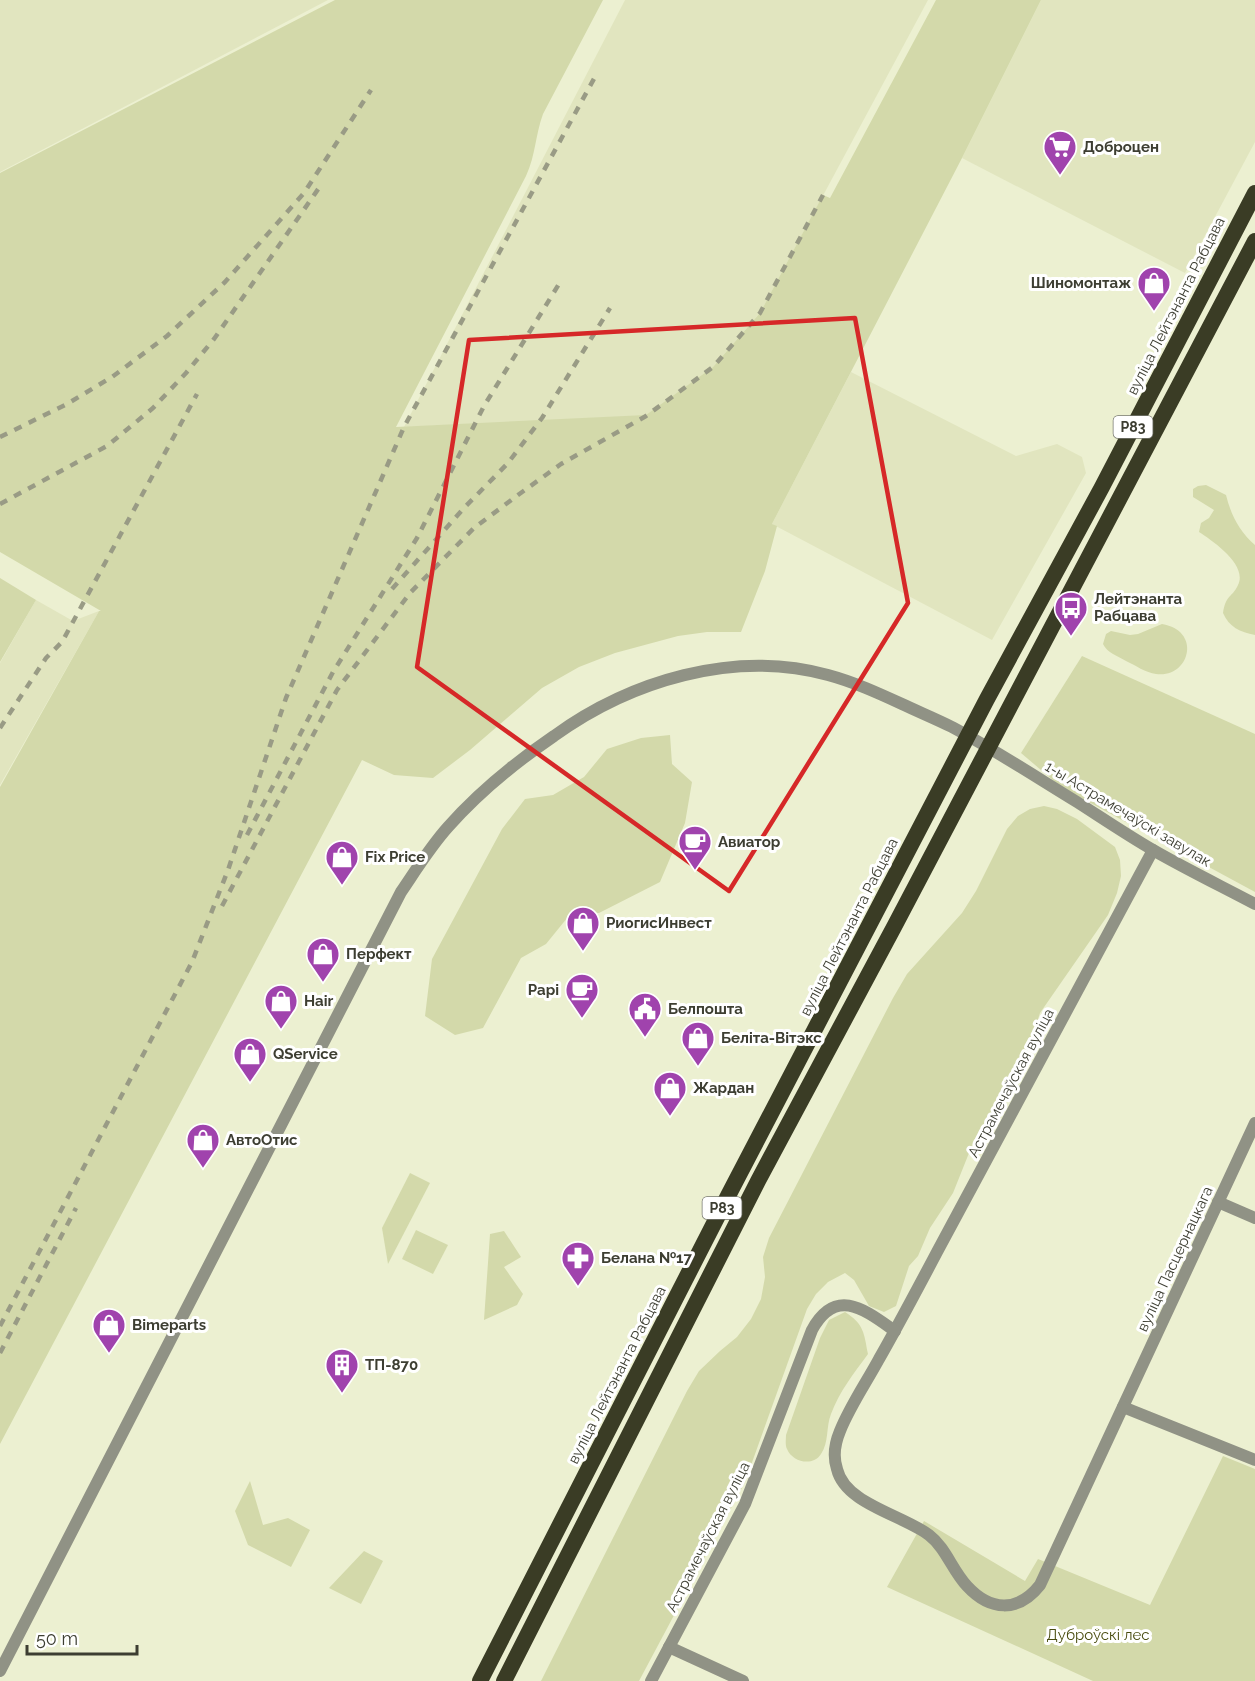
<svg xmlns="http://www.w3.org/2000/svg" width="1255" height="1681" viewBox="0 0 1255 1681" font-family="Raleway,sans-serif">
	<rect width="100%" height="100%" fill="#ecf0d1"/>
	<g fill="#e1e5bf">
		<path d="M0 0H328L0 172Z"/>
		<path d="M625 0H928L760 313 713 367 646 416 404 427Z"/>
		<path d="M1041 0H1255V142L1185 273 962 158Z"/>
		<path d="M851 372 1016 456 1057 444 1082 457 1086 473 992 640 772 524Z"/>
		<path d="M36 600 73 621 99 611 0 785V663Z"/>
	</g>
	<g fill="#d3d9aa">
		<path d="M335 0H603L543 114C535 136 536 154 526 176L396 427 646 415 713 367 760 313 823 195 830 198 936 0H1041L962 158 772 524 777 526 765 571 741 632H707L678 636 615 653 579 667 542 688 470 750 433 778 394 775 362 760 0 1444V787L99 611H101L0 552V173Z"/>
		<path d="M1206 485 1226 495C1231 515 1239 531 1255 545V635C1240 632 1229 627 1223 613 1226 594 1232 598 1238 585 1248 565 1213 541 1199 532L1201 523 1209 518 1214 510 1193 497V489L1198 486Z"/>
		<path d="M0 578 36 600 0 662Z"/>
		<path d="M1162 624C1203 631 1189 679 1156 674 1146 673 1135 665 1126 661 1118 656 1107 653 1103 644L1106 634 1111 631 1130 635 1138 634Z"/>
		<path d="M1082 656 1255 734V892L1061 787 1021 753Z"/>
		<path d="M670 735 672 764 692 782 685 823 660 882 599 913 572 912 546 944 521 958 483 1028 455 1035 425 1016 432 959 502 829 525 799 553 795 584 777 607 749 641 738Z"/>
		<path d="M1044 806 1057 809 1077 819 1115 847 1120 860 1121 876 1117 893 1108 915 1040 1013 1029 1047 1021 1065 992 1116 973 1143 953 1193 930 1228 918 1256 909 1266 896 1306 884 1312 869 1306 854 1280 845 1273 828 1282 816 1294 807 1309 745 1482 639 1681H541L687 1391 699 1371 720 1351 737 1337 751 1319 761 1299 765 1277 763 1257 769 1238 893 998 907 974 962 913 976 891 1007 829 1018 816 1030 809Z"/>
		<path d="M410 1173 430 1183 388 1264 382 1228Z"/>
		<path d="M416 1230 448 1245 433 1274 402 1259Z"/>
		<path d="M504 1231 521 1257 504 1267 523 1294 517 1305 484 1320 490 1234Z"/>
		<path d="M845 1312C864 1324 864 1333 868 1354 854 1373 839 1392 831 1414 826 1426 829 1443 821 1454 813 1467 792 1462 787 1449 785 1445 786 1439 786 1435L820 1338 829 1320Z"/>
		<path d="M1223 1456 1255 1469V1681H1093L887 1587 924 1521 1025 1581 1038 1559 1150 1605Z"/>
		<path d="M250 1481 263 1525 288 1518 310 1530 291 1567 248 1545 235 1511Z"/>
		<path d="M364 1551 383 1561 361 1604 329 1588Z"/>
	</g>
	<g fill="none" stroke-linecap="round" stroke-linejoin="round">
		<g stroke="#909285" stroke-width="12">
			<path d="M1153 850C1081 984 1009 1118 937 1252 918 1288 899 1324 879 1359 866 1383 850 1406 840 1431 835 1443 833 1457 837 1469 845 1504 903 1515 929 1535 946 1548 952 1570 967 1586 990 1611 1018 1613 1040 1585L1255 1123"/>
			<path d="M1218 1202 1255 1218"/>
			<path d="M1123 1407 1255 1460"/>
			<path d="M669 1647 743 1681"/>
			<path d="M0 1671 401 892C416 870 430 847 448 827 478 793 516 762 554 736 630 681 734 649 828 675 854 682 878 693 902 704 919 712 936 719 952 727 995 750 1036 777 1077 802 1102 818 1127 835 1153 850 1186 869 1221 886 1255 904"/>
			<path d="M651 1681 745 1504 812 1330C836 1286 865 1310 895 1331"/>
		</g>
		<g stroke="#3a3c25" stroke-width="16">
			<path d="M480 1681 729 1194 987 699 1102 487 1255 193"/>
			<path d="M504 1681 758 1181 894 927 1255 241"/>
		</g>
		<g stroke="#999b85" stroke-width="4.5" stroke-dasharray="8 8" stroke-linecap="butt">
			<path d="M0 437 67 404 112 377 167 336 225 282 304 193 371 90"/>
			<path d="M0 504 107 446 153 408 186 373 214 339 321 185"/>
			<path d="M392 589 464 508 508 463 542 418 610 308"/>
			<path d="M0 728 46 658 62 642 197 394"/>
			<path d="M247 835 333 672 417 538 484 406 559 284"/>
			<path d="M222 906 337 690 410 593 474 528 518 495 561 464 646 416 713 367 760 313 823 195"/>
			<path d="M0 1326 192 962 228 870 286 698 404 427 596 75"/>
			<path d="M0 1353 76 1208"/>
		</g>
	</g>
	<path fill="none" stroke="#d62828" stroke-width="4.5" stroke-linejoin="round" d="M855 318 908 603 729 891 417 667 469 340Z"/>
	<defs>
		<g id="supermarket-pin" transform="scale(1.725)"><path d="M0 17L-7.5 6A9.5 9.5 0 1 1 7.5 6Z" fill="#a043ad" stroke="#fff"/><path d="M-6-5.5h2.5l.6 2H6L4.5 2H-2.5L-4.4-4H-6ZM-1.5 3.2a1.3 1.3 0 1 0 .1 0ZM3 3.2a1.3 1.3 0 1 0 .1 0Z" fill="#fff"/></g>
		<g id="shop-pin" transform="scale(1.725)"><path d="M0 17L-7.5 6A9.5 9.5 0 1 1 7.5 6Z" fill="#a043ad" stroke="#fff"/><path d="M-5-2.5h2.3a2.7 3.5 0 0 1 5.4 0H5L5.5 6h-11ZM-1.5-2.5h3a1.5 2.3 0 0 0-3 0Z" fill="#fff"/></g>
		<g id="bus-pin" transform="scale(1.725)"><path d="M0 17L-7.5 6A9.5 9.5 0 1 1 7.5 6Z" fill="#a043ad" stroke="#fff"/><path d="M-5-6H5V4H4V6H2V4H-2V6H-4V4H-5ZM-3.5-4V0h7V-4ZM-3.5 1.2v1.5H-2V1.2ZM2 1.2v1.5H3.5V1.2Z" fill="#fff"/></g>
		<g id="cafe-pin" transform="scale(1.725)"><path d="M0 17L-7.5 6A9.5 9.5 0 1 1 7.5 6Z" fill="#a043ad" stroke="#fff"/><path d="M-5.5-4.5H6V0H3Q3 3.5 0 3.5H-2.5Q-5.5 3.5-5.5 0ZM3-3.2v2h1.7v-2ZM-6 4.5H4V6H-6Z" fill="#fff"/></g>
		<g id="civic-pin" transform="scale(1.725)"><path d="M0 17L-7.5 6A9.5 9.5 0 1 1 7.5 6Z" fill="#a043ad" stroke="#fff"/><path d="M-.6-6.5H3V-4.5H.6V-3L4-1V1h2V6H-6V1h2V-1L-.6-3ZM-1.2 2.5V6h2.4V2.5Z" fill="#fff"/></g>
		<g id="pharmacy-pin" transform="scale(1.725)"><path d="M0 17L-7.5 6A9.5 9.5 0 1 1 7.5 6Z" fill="#a043ad" stroke="#fff"/><path d="M-2-6h4v4h4v4h-4v4h-4v-4h-4v-4h4Z" fill="#fff"/></g>
		<g id="building-pin" transform="scale(1.725)"><path d="M0 17L-7.5 6A9.5 9.5 0 1 1 7.5 6Z" fill="#a043ad" stroke="#fff"/><path d="M-4-6H4V6H1V3H-1V6H-4ZM-2.5-4.3h1.7v1.8h-1.7ZM.8-4.3h1.7v1.8H.8ZM-2.5-1h1.7V.8h-1.7ZM.8-1h1.7V.8H.8Z" fill="#fff"/></g>
	</defs>
	<g fill-rule="evenodd">
		<use href="#supermarket-pin" x="1060" y="147"/>
		<use href="#shop-pin" x="1154" y="283"/>
		<use href="#bus-pin" x="1071" y="608"/>
		<use href="#cafe-pin" x="695" y="842"/>
		<use href="#shop-pin" x="342" y="857"/>
		<use href="#shop-pin" x="583" y="923"/>
		<use href="#shop-pin" x="323" y="954"/>
		<use href="#cafe-pin" x="582" y="990"/>
		<use href="#shop-pin" x="281" y="1001"/>
		<use href="#civic-pin" x="645" y="1009"/>
		<use href="#shop-pin" x="698" y="1038"/>
		<use href="#shop-pin" x="250" y="1054"/>
		<use href="#shop-pin" x="670" y="1088"/>
		<use href="#shop-pin" x="203" y="1140"/>
		<use href="#pharmacy-pin" x="578" y="1258"/>
		<use href="#shop-pin" x="109" y="1325"/>
		<use href="#building-pin" x="342" y="1365"/>
	</g>
	<g text-anchor="middle" dominant-baseline="central" stroke-width="6" stroke-linejoin="round" paint-order="stroke">
		<g fill="#fff" stroke="#777870" stroke-width="1.5">
			<rect x="1113.5" y="416" width="39" height="22" rx="4.5"/>
			<rect x="702.5" y="1197" width="39" height="22" rx="4.5"/>
		</g>
		<g font-size="14" font-weight="bold" fill="#3d3e32">
			<text x="1133" y="427">Р83</text>
			<text x="722" y="1208">Р83</text>
		</g>
		<g font-size="15" font-weight="bold" fill="#3d3e32" stroke="#fff" text-anchor="start">
			<text x="1083" y="147">Доброцен</text>
			<text x="1131" y="283" text-anchor="end">Шиномонтаж</text>
			<text x="1094" y="599">Лейтэнанта<tspan x="1094" dy="17">Рабцава</tspan></text>
			<text x="718" y="842">Авиатор</text>
			<text x="365" y="857">Fix Price</text>
			<text x="606" y="923">РиогисИнвест</text>
			<text x="346" y="954">Перфект</text>
			<text x="559" y="990" text-anchor="end">Papi</text>
			<text x="304" y="1001">Hair</text>
			<text x="668" y="1009">Белпошта</text>
			<text x="721" y="1038">Беліта-Вітэкс</text>
			<text x="273" y="1054">QService</text>
			<text x="693" y="1088">Жардан</text>
			<text x="226" y="1140">АвтоОтис</text>
			<text x="601" y="1258">Белана №17</text>
			<text x="132" y="1325">Bimeparts</text>
			<text x="365" y="1365">ТП-870</text>
		</g>
		<g font-size="15" fill="#3d3e32" stroke="#fff">
			<text transform="translate(1176 306) rotate(-63)">вуліца Лейтэнанта Рабцава</text>
			<text transform="translate(1128 814) rotate(31)">1-ы Астрамечаўскі завулак</text>
			<text transform="translate(849 927) rotate(-63)">вуліца Лейтэнанта Рабцава</text>
			<text transform="translate(1011 1083) rotate(-62)">Астрамечаўская вуліца</text>
			<text transform="translate(1175 1259) rotate(-65)">вуліца Пасцернацкага</text>
			<text transform="translate(617 1375) rotate(-63)">вуліца Лейтэнанта Рабцава</text>
			<text transform="translate(708 1537) rotate(-63)">Астрамечаўская вуліца</text>
		</g>
		<g font-size="15" fill="#494c10" stroke="#fff">
			<text x="1098" y="1635">Дуброўскі лес</text>
		</g>
	</g>
	<path d="M27 1645v9h110v-9" fill="none" stroke="#3d3e32" stroke-width="3"/>
	<text x="36" y="1645" font-size="18" fill="#3d3e32" stroke="#ffffff" stroke-width="4.5" paint-order="stroke">50 m</text>
</svg>
